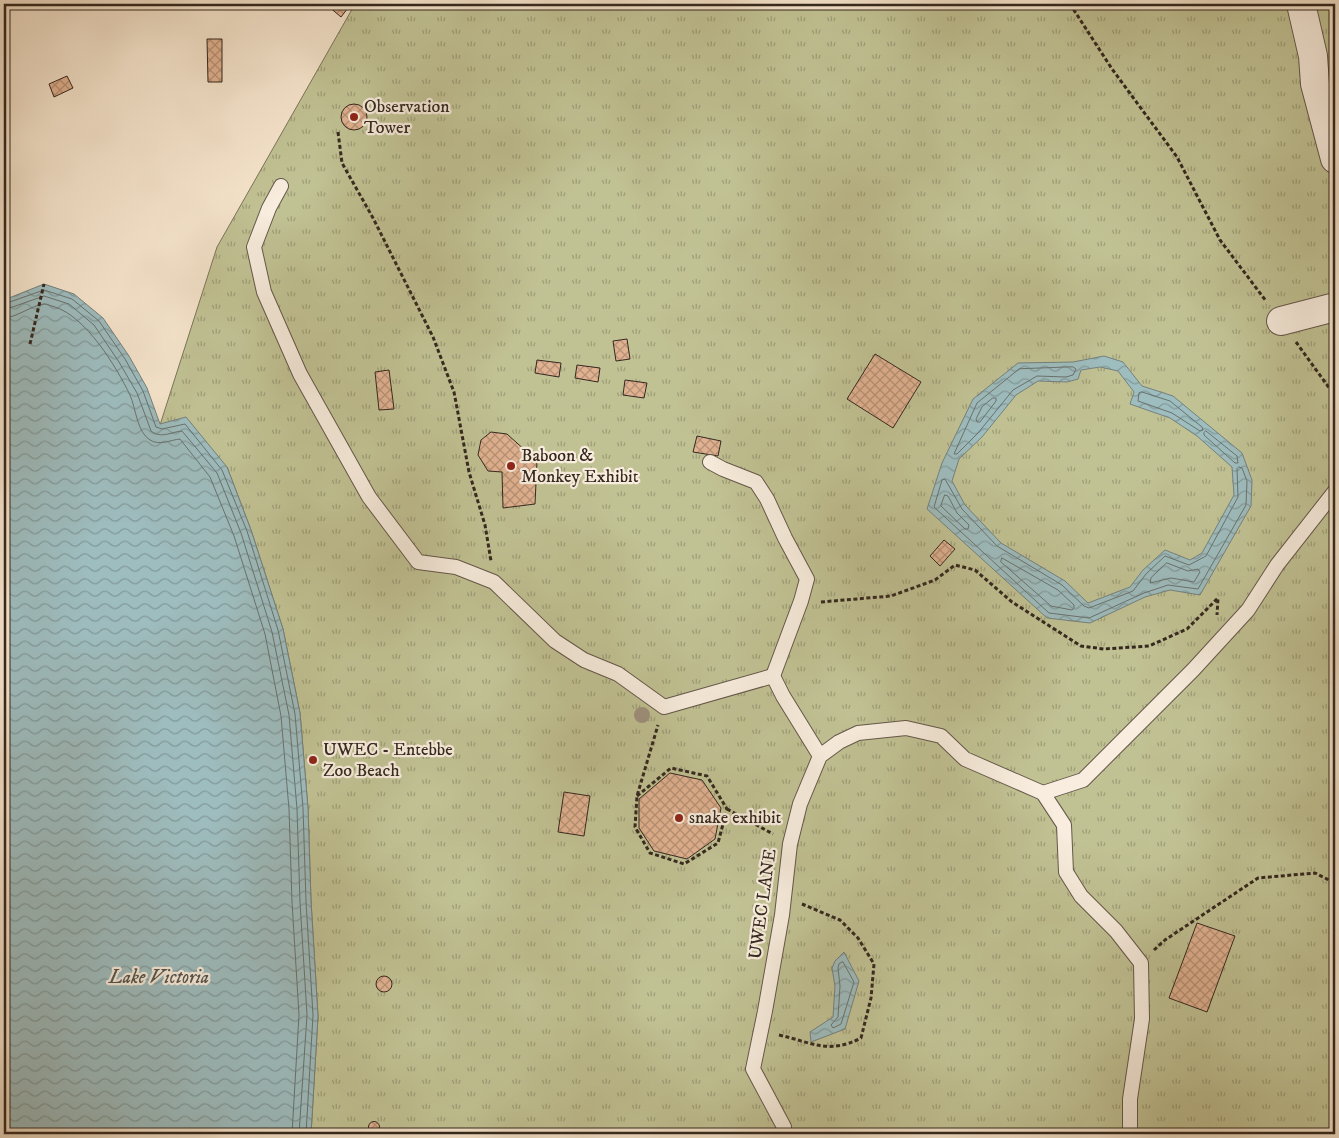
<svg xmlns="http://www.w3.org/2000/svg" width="1339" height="1138" viewBox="0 0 1339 1138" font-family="'IM FELL DW Pica',serif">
	<defs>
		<pattern id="grass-tufts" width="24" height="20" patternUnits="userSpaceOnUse" patternTransform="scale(1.25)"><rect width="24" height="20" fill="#c1c294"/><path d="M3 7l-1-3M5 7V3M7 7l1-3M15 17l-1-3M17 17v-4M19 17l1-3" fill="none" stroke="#9e9e78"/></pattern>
		<pattern id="water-waves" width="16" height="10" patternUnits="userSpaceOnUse" patternTransform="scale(1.25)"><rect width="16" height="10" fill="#9ebdbf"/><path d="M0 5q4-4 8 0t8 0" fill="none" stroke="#829a9b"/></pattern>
		<pattern id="building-cross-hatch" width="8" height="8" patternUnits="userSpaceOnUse" patternTransform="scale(1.25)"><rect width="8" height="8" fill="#e1b291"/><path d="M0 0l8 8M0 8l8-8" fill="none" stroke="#b79176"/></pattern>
	</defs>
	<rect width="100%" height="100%" fill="#f5e4cc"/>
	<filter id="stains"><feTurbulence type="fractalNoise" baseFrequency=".004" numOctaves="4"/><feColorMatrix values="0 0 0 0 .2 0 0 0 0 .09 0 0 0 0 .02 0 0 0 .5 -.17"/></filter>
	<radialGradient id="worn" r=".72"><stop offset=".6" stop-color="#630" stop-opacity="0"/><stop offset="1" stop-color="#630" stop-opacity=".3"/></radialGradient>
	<path fill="url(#grass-tufts)" stroke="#7a755a" d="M355 4H1335V1134H311L318 1016 311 901 308 808 300 713 283 629 251 530 227 467 160 425 217 247Z"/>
	<g fill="url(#water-waves)" stroke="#74817f" fill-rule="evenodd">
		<path d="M44 284 74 294 103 318 129 356 147 388 160 424 186 417 227 467 251 530 283 629 300 713 308 808 311 901 318 1016 311 1134H4V300Z"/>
		<path d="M1104 356 1123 362 1142 386 1173 396 1242 453 1252 480 1251 506 1200 595 1170 590 1145 597 1090 623 1047 618 927 509 942 463 973 399 1018 363 1073 362ZM1100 367 1118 371 1134 392 1130 404 1170 418 1197 436 1232 467 1234 495 1202 553 1190 560 1165 550 1143 570 1130 587 1088 603 1065 581 1001 543 965 505 952 481 959 459 982 437 1016 395 1038 381 1067 382 1078 379 1081 370Z"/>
		<path d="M844 952 859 981 845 1029 811 1042 810 1032 833 1017 835 986 832 968 835 961Z"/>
	</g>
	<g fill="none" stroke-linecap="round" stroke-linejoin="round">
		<g stroke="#69726f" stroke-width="1">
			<path d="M4 304 44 290 72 299 99 321 125 359 143 391 156 427 162 429 185 424 222 470 247 531 278 630 295 714 303 808 306 902 313 1015 306 1134"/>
			<path d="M4 310 44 296 69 304 94 325 119 362 137 393 151 431C161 439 171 432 182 431L217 473 241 533 272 632 289 715 297 809 300 902 307 1015 299 1134"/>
			<path d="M4 318C18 317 30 306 44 304 47 304 51 306 55 307 86 317 116 366 130 395 136 409 137 432 150 440 160 446 170 440 180 439L210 477 234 536 265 634 281 716 289 809 292 902 299 1015 292 1134"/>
			<path d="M1073 367 1076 369 1073 375 1066 377 1037 376 1013 390 978 433 957 454H954L977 403 1019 369Z"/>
			<path d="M1142 392 1170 401 1202 427 1203 430 1200 431 1172 413 1138 401 1139 393Z"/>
			<path d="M993 398H996V401L980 422H977L976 419 982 407Z"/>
			<path d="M1206 431 1237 456 1238 463H1235L1204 435V433Z"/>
			<path d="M1239 467 1242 468 1247 481 1246 505 1198 589 1168 585 1144 593 1089 618 1049 613 934 507 942 480 945 479 962 509 997 546 1062 585 1084 606 1089 608 1133 591 1146 574 1165 556 1189 565 1206 556 1238 497 1237 469Z"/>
			<path d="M945 495 948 496 957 513 969 525 968 529H965L941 506Z"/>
			<path d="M1002 558 1058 590 1074 605V608L1072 610 1051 606 1001 562Z"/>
			<path d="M1167 563 1188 571 1198 569 1200 572 1194 582 1171 578 1150 583 1151 578Z"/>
			<path d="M843 962 854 982 841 1024 833 1028 831 1025 838 1017 840 986 838 968 839 964Z"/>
		</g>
	</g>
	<g fill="url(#building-cross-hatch)" stroke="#34281f">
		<path d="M330 4H351L341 17 328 6Z"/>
		<path d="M207 39H222V82H208Z"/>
		<path d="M67 76 73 88 54 97 49 84Z"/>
		<circle cx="354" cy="117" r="13"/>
		<path d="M627 339 630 359 616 361 613 341Z"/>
		<path d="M875 354 921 382 893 428 847 399Z"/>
		<path d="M537 360 561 363 559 377 535 373Z"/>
		<path d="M577 365 600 368 598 382 575 378Z"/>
		<path d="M389 370 394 409 379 410 375 372Z"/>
		<path d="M625 380 647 383 644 398 623 395Z"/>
		<path d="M491 432 507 434 537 461 535 504 503 508 502 472 488 471 478 455 481 440Z"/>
		<path d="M697 436 721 441 718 456 693 452Z"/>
		<path d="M944 540 955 549 940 566 930 556Z"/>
		<path d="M670 773 702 780 721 808 715 839 687 859 654 851 639 828V799Z"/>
		<path d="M564 792 590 796 584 836 558 832Z"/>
		<path d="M1197 923 1235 936 1207 1012 1169 998Z"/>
		<circle cx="384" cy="984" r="8"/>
		<circle cx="374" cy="1127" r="5.5"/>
	</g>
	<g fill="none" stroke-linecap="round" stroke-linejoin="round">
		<g stroke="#64574a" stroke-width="16">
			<g id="service">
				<path d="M281 186 269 208 254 247 264 292 300 374 369 497 418 562 456 567 494 582 555 641 584 660 618 674 664 707 773 676 783 696 820 756"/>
				<path d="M710 462 723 469 756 482 767 499 785 538 807 579 801 601 773 676"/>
				<path d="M1043 793 1083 780 1193 670 1248 610 1277 565 1335 491"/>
				<path d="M783 1134 784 1127 753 1069 765 1011 782 915 790 844 800 804 820 756 839 742 858 733 906 728 941 736 965 759 1043 793 1064 825 1066 872 1081 896 1116 931 1141 963 1142 1019 1130 1099V1134"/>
			</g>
		</g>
		<g stroke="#64574a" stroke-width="30">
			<g id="minor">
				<path d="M1301 4 1313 56 1315 84 1335 159"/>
				<path d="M1281 321 1335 307"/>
			</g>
		</g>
		<g stroke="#34281f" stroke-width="3" stroke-dasharray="4 2.5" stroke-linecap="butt">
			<path d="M1070 4 1112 69 1177 157 1220 240 1266 301"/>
			<path d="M338 132 342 163 373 218 433 337 454 392 469 472 485 525 491 561"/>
			<path d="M1296 342 1335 396"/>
			<path d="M30 344 44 284"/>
			<path d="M821 602 891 596 935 580 955 565 975 570 1012 602 1081 646 1104 649 1149 646 1187 629 1218 598 1217 615"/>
			<path d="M637 796 671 768 707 776 727 809 718 843 684 864 650 853 635 827 637 796 658 725"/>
			<path d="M727 809 773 834"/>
			<path d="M1154 950 1165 940 1258 878 1315 873 1335 883"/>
			<path d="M779 1035C811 1042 828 1055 861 1038L871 998 874 964 858 938 840 920 802 904"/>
		</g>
		<use href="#service" stroke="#f8edde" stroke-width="14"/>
		<use href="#minor" stroke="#f8edde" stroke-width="28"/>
	</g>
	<circle fill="#9e927d" cx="642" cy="715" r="8"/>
	<g fill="#8f2418" stroke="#f8edde" stroke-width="2">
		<circle cx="354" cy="117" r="5"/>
		<circle cx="511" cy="466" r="5"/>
		<circle cx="313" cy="760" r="5"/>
		<circle cx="679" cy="818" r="5"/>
	</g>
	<g text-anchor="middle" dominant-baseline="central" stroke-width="4.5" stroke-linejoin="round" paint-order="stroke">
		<g font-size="18" fill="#34281f" stroke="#f8edde" text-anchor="start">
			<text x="364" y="107">Observation<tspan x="364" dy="21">Tower</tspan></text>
			<text x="521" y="456">Baboon &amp;<tspan x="521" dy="21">Monkey Exhibit</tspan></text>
			<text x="323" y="750">UWEC - Entebbe<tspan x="323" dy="21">Zoo Beach</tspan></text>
			<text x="689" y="818">snake exhibit</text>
		</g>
		<g font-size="18" fill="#34281f" stroke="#f8edde">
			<text transform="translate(763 904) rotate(-82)">UWEC LANE</text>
		</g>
		<g font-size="19" font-style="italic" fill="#54554f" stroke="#f8edde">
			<text x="159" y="977">Lake Victoria</text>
		</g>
	</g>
	<rect width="1339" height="1138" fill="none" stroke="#f5e4cc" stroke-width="20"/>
	<rect x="5" y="5" width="1329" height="1128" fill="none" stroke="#34281f" stroke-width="2.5"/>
	<rect x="10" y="10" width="1319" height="1118" fill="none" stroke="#34281f"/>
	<rect width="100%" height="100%" filter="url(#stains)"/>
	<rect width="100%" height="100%" fill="url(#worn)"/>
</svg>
